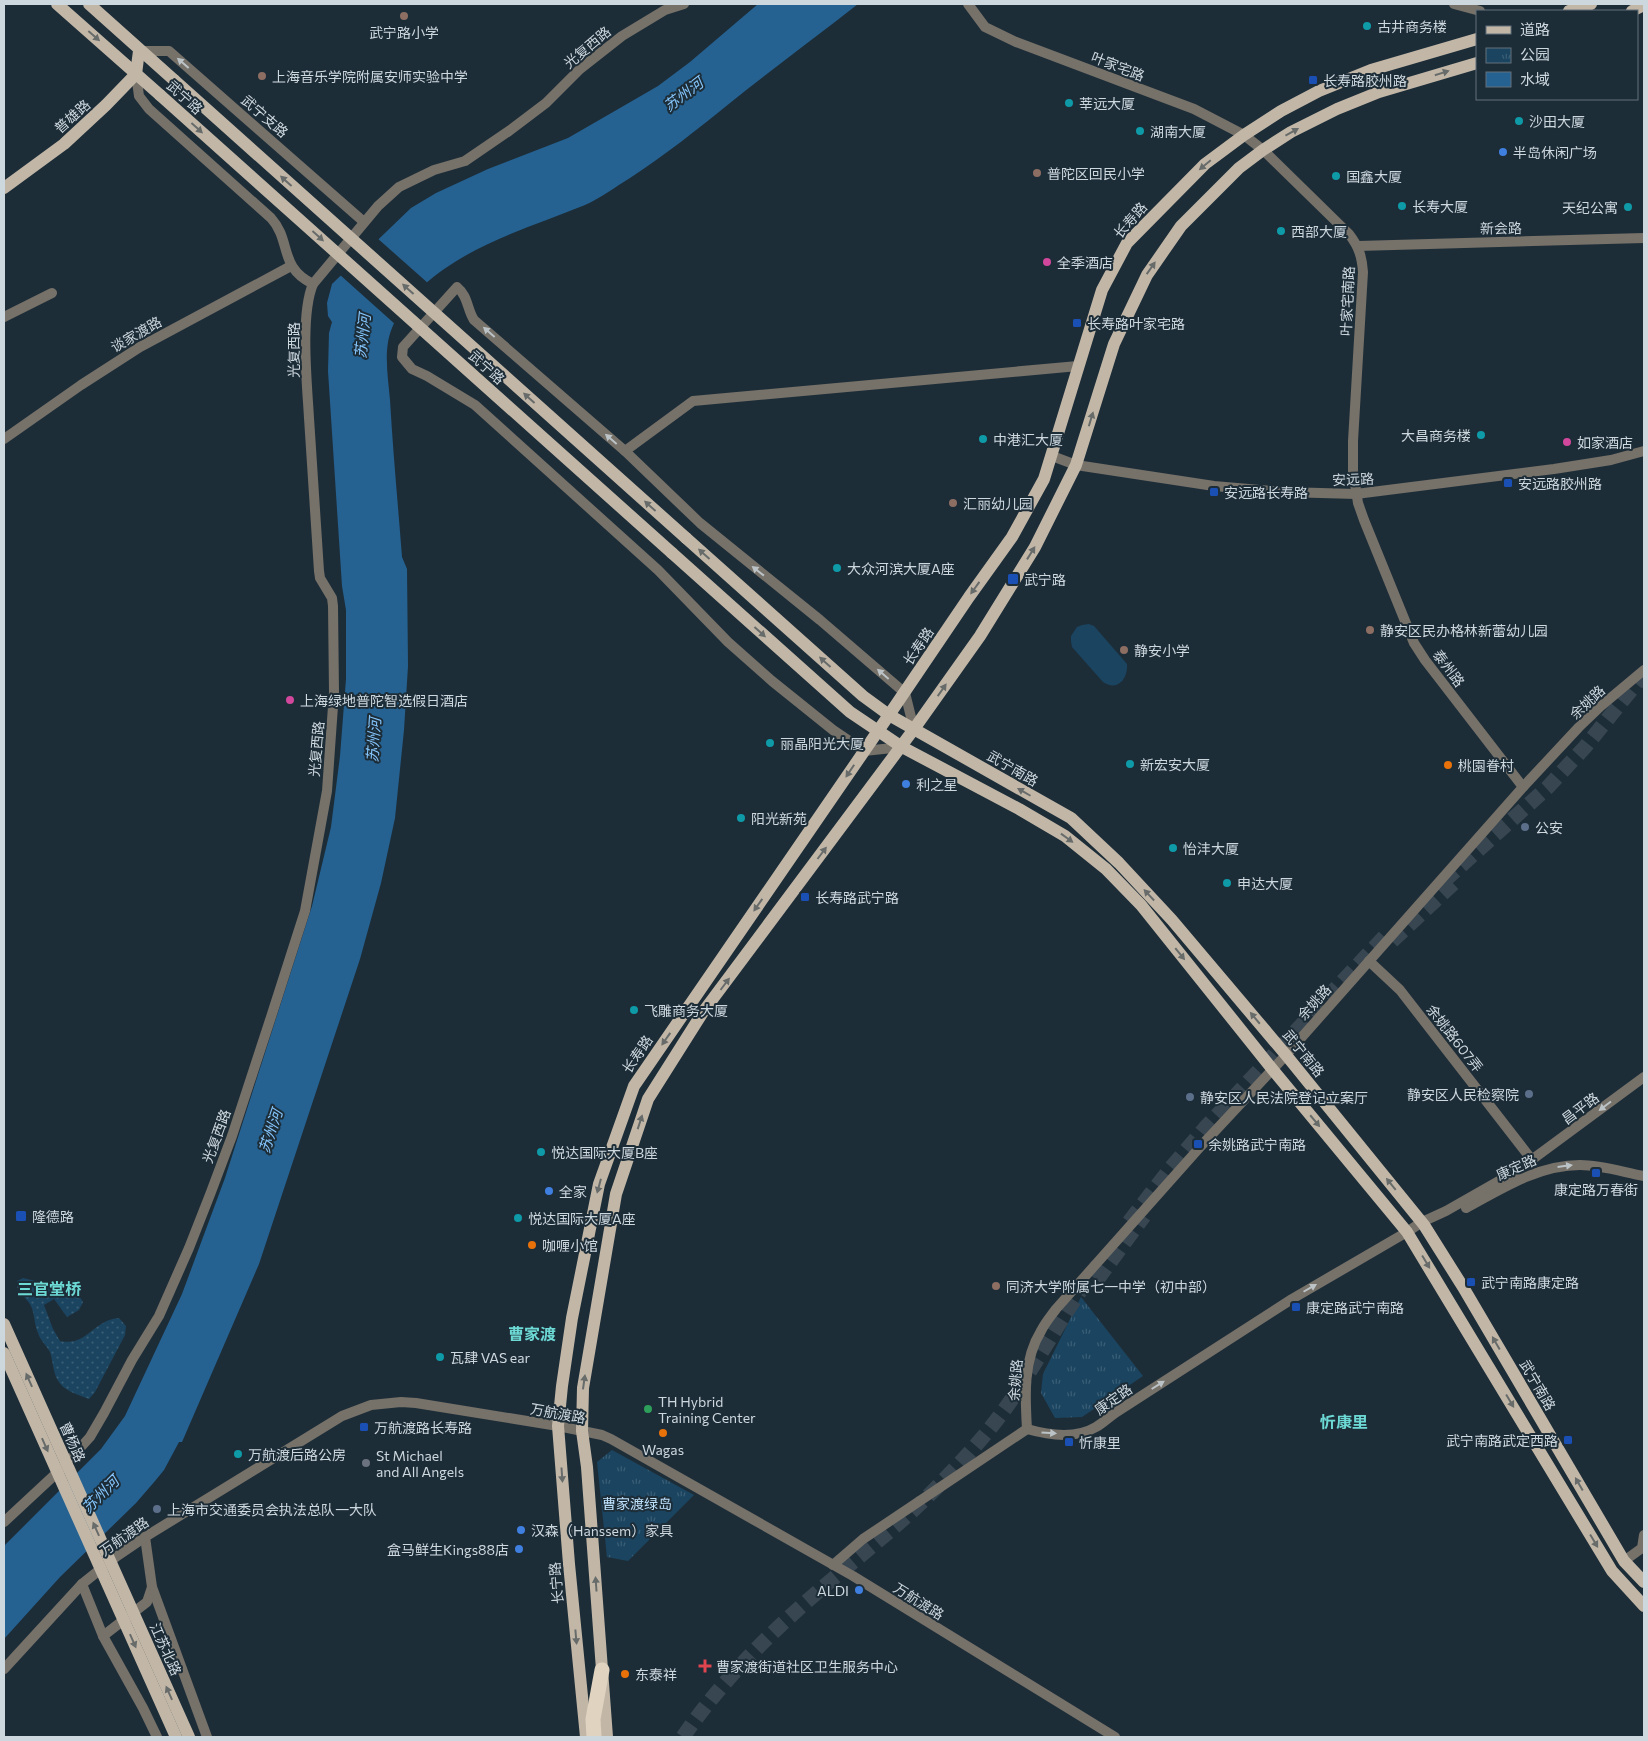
<svg xmlns="http://www.w3.org/2000/svg" width="1648" height="1741" viewBox="0 0 1648 1741" font-family="Commissioner,'Noto Sans SC',sans-serif">
	<defs>
		<pattern id="grass-dots" width="8" height="8" patternUnits="userSpaceOnUse" patternTransform="scale(1.25)"><rect width="8" height="8" fill="#1a4460"/><path d="M2 2h.1M6 6h.1" fill="none" stroke="#3a5e76" stroke-width="1.8" stroke-linecap="round"/></pattern>
		<pattern id="park-tufts" width="24" height="20" patternUnits="userSpaceOnUse" patternTransform="scale(1.25)"><rect width="24" height="20" fill="#1a4460"/><path d="M3 7l-1-3M5 7V3M7 7l1-3M15 17l-1-3M17 17v-4M19 17l1-3" fill="none" stroke="#3a5e76"/></pattern>
	</defs>
	<rect width="100%" height="100%" fill="#1d2d38"/>
	<path fill="url(#grass-dots)" d="M23 1278 76 1291 83 1302 79 1310 67 1317 54 1299 44 1305 53 1329 60 1341C87 1347 93 1320 119 1318L126 1326 125 1335 95 1392 89 1399C77 1394 63 1391 57 1379 53 1371 53 1361 50 1352 46 1345 40 1340 38 1333 34 1324 35 1315 31 1306 26 1296 16 1294 17 1281Z"/>
	<g fill="url(#park-tufts)">
		<path d="M1081 1297 1143 1376 1082 1417 1055 1418 1041 1393 1043 1374Z"/>
		<path d="M612 1450 694 1495 628 1561 607 1557 597 1462Z"/>
	</g>
	<path fill="#1a4460" d="M1089 624 1094 626 1127 664C1128 678 1118 692 1103 682L1072 647 1071 641V636L1077 627 1082 625Z"/>
	<path fill="#256292" d="M758 4H858C816 37 772 69 730 103 698 129 665 155 630 178 615 187 601 198 585 205 529 228 469 244 423 286 411 298 398 311 392 328 383 349 388 377 390 400 393 452 398 505 402 557L407 569 408 666 404 730 395 818 381 883 360 959 259 1264 182 1442H179L164 1470 155 1481 136 1503 60 1577 4 1639V1546L101 1449 125 1416 182 1294 225 1178 312 906 331 827 340 756 346 679V610L342 586 328 371 329 333 332 322 328 316 327 303 332 284 411 208 436 193 488 169 568 138 620 108 658 86 690 62Z"/>
	<path fill="#1d2d38" d="M376 237 429 284 405 309 396 325 339 274Z"/>
	<g fill="none" stroke-linecap="round" stroke-linejoin="round">
		<g stroke="#374651" stroke-width="15" stroke-dasharray="15 8" stroke-linecap="butt">
			<path d="M1444 881 1547 788 1585 747 1644 674"/>
			<path d="M1392 941 1459 878"/>
			<path d="M1129 1222 1170 1169 1205 1128 1387 934"/>
			<path d="M1097 1280 1144 1216"/>
			<path d="M683 1737C717 1687 760 1643 805 1603 851 1562 901 1525 944 1480 968 1455 992 1428 1012 1399 1041 1355 1067 1308 1098 1265"/>
		</g>
		<g stroke="#767169" stroke-width="10">
			<path d="M968 4 985 27 1016 42 1194 109 1244 135 1263 150 1349 234C1359 247 1362 257 1363 272L1353 441V471L1358 503 1364 520 1414 643 1425 660 1523 787"/>
			<path d="M1454 4 1480 11"/>
			<path d="M139 51H169L364 222"/>
			<path d="M136 74 139 96 149 109 271 218C292 241 278 267 313 284"/>
			<path d="M1358 246 1644 238"/>
			<path d="M4 317 52 293"/>
			<path d="M4 439 81 385 140 347 291 266"/>
			<path d="M625 451 693 401 1078 366"/>
			<path d="M1052 456 1076 465 1214 486 1285 492 1356 494 1554 469 1611 460 1644 451"/>
			<path d="M902 747 864 751 833 730 772 681 728 642 658 570 475 405 427 376 412 369 402 357 403 347 457 287C468 296 467 309 474 320L625 451 700 523 820 620 905 693 914 729"/>
			<path d="M1369 961 1400 990 1532 1160"/>
			<path d="M1466 1208C1501 1189 1538 1165 1580 1165 1601 1165 1623 1172 1644 1176"/>
			<path d="M1027 1429C1025 1396 1023 1360 1041 1331 1045 1323 1051 1316 1056 1309L1201 1146 1286 1055 1523 787 1579 727 1601 706 1644 670"/>
			<path d="M1027 1429C1048 1435 1076 1439 1096 1427 1103 1423 1109 1417 1115 1413L1292 1299 1407 1232 1422 1222 1446 1211 1518 1170 1644 1077"/>
			<path d="M4 1522 61 1469 90 1437 104 1413 132 1360 159 1316 189 1248 211 1192 232 1136 271 1017 305 911 327 791 334 692 333 606 332 598 320 578 319 571C316 520 312 469 309 418 307 383 300 315 313 284L378 206 399 187 434 170 465 161 509 131 546 103 580 69 622 36 665 10 684 4"/>
			<path d="M1624 1561 1642 1548 1644 1535"/>
			<path d="M833 1565 863 1539 1027 1429"/>
			<path d="M82 1584 103 1636 143 1708 157 1737"/>
			<path d="M152 1587 207 1737"/>
			<path d="M103 1636 147 1602 152 1587 145 1537"/>
			<path d="M4 1669 82 1584 117 1556 145 1537 342 1416 371 1405 401 1402 416 1403 558 1426 602 1435 611 1439 853 1576 1115 1737"/>
		</g>
		<g stroke="#c2b7a7" stroke-width="12">
			<path d="M57 4 160 95"/>
			<path d="M89 4 174 80"/>
			<path d="M1569 11 1591 4"/>
			<path d="M1632 11 1644 5"/>
			<path d="M4 188 64 144 106 105 136 74 139 51"/>
			<path d="M686 538 863 696 889 715 1071 818 1119 863 1172 920 1286 1055 1424 1225 1463 1287 1624 1561 1644 1582"/>
			<path d="M672 553 850 712 902 747 1019 809 1065 836 1106 869 1141 905 1273 1070 1407 1232 1612 1571 1644 1606"/>
			<path d="M586 1737 569 1564 558 1426 562 1386 572 1318 599 1184 634 1086 889 715 969 597 1012 537 1044 479 1102 290 1127 243 1205 164 1244 135 1281 111 1319 91 1371 70 1477 39"/>
			<path d="M607 1737 587 1467 582 1431 583 1388 616 1194 648 1099 703 1012 914 729 980 636 1035 547 1076 465 1114 344 1147 275 1181 226 1239 168 1263 150 1291 132 1337 109 1379 92 1477 63"/>
		</g>
		<path stroke="#e0d3c0" stroke-width="15" d="M594 1737 593 1719 602 1670"/>
		<g stroke="#c2b7a7" stroke-width="12">
			<path d="M174 80 686 538"/>
			<path d="M160 95 672 553"/>
			<path d="M4 1324 189 1737"/>
			<path d="M4 1353 176 1737"/>
		</g>
	</g>
	<defs><path id="oneway-solid" d="M-6-.8H1V-3.2L6.5 0L1 3.2V.8H-6Z" transform="scale(1.25)"/></defs>
	<g fill="#676b6a">
		<use href="#oneway-solid" transform="translate(94 36) rotate(41)"/>
		<use href="#oneway-solid" transform="translate(1442 73) rotate(-17)"/>
		<use href="#oneway-solid" transform="translate(197 128) rotate(42)"/>
		<use href="#oneway-solid" transform="translate(1292 132) rotate(-29)"/>
		<use href="#oneway-solid" transform="translate(1205 165) rotate(140)"/>
		<use href="#oneway-solid" transform="translate(286 181) rotate(-138)"/>
		<use href="#oneway-solid" transform="translate(318 236) rotate(42)"/>
		<use href="#oneway-solid" transform="translate(1151 268) rotate(-55)"/>
		<use href="#oneway-solid" transform="translate(408 289) rotate(-138)"/>
		<use href="#oneway-solid" transform="translate(529 398) rotate(-138)"/>
		<use href="#oneway-solid" transform="translate(1091 419) rotate(-73)"/>
		<use href="#oneway-solid" transform="translate(650 506) rotate(-138)"/>
		<use href="#oneway-solid" transform="translate(1031 553) rotate(-58)"/>
		<use href="#oneway-solid" transform="translate(704 554) rotate(-138)"/>
		<use href="#oneway-solid" transform="translate(975 588) rotate(126)"/>
		<use href="#oneway-solid" transform="translate(760 632) rotate(42)"/>
		<use href="#oneway-solid" transform="translate(825 662) rotate(-138)"/>
		<use href="#oneway-solid" transform="translate(942 690) rotate(-55)"/>
		<use href="#oneway-solid" transform="translate(850 771) rotate(124)"/>
		<use href="#oneway-solid" transform="translate(1024 792) rotate(-150)"/>
		<use href="#oneway-solid" transform="translate(1067 838) rotate(36)"/>
		<use href="#oneway-solid" transform="translate(822 853) rotate(-53)"/>
		<use href="#oneway-solid" transform="translate(1149 895) rotate(-133)"/>
		<use href="#oneway-solid" transform="translate(758 905) rotate(125)"/>
		<use href="#oneway-solid" transform="translate(1180 954) rotate(51)"/>
		<use href="#oneway-solid" transform="translate(725 984) rotate(-53)"/>
		<use href="#oneway-solid" transform="translate(1255 1018) rotate(-130)"/>
		<use href="#oneway-solid" transform="translate(666 1039) rotate(125)"/>
		<use href="#oneway-solid" transform="translate(1315 1121) rotate(50)"/>
		<use href="#oneway-solid" transform="translate(640 1122) rotate(-72)"/>
		<use href="#oneway-solid" transform="translate(1391 1184) rotate(-129)"/>
		<use href="#oneway-solid" transform="translate(599 1186) rotate(105)"/>
		<use href="#oneway-solid" transform="translate(1426 1262) rotate(59)"/>
		<use href="#oneway-solid" transform="translate(1496 1343) rotate(-120)"/>
		<use href="#oneway-solid" transform="translate(29 1380) rotate(-114)"/>
		<use href="#oneway-solid" transform="translate(584 1382) rotate(-82)"/>
		<use href="#oneway-solid" transform="translate(1510 1401) rotate(59)"/>
		<use href="#oneway-solid" transform="translate(45 1445) rotate(66)"/>
		<use href="#oneway-solid" transform="translate(562 1475) rotate(86)"/>
		<use href="#oneway-solid" transform="translate(1579 1484) rotate(-120)"/>
		<use href="#oneway-solid" transform="translate(96 1529) rotate(-114)"/>
		<use href="#oneway-solid" transform="translate(1594 1541) rotate(59)"/>
		<use href="#oneway-solid" transform="translate(596 1584) rotate(-94)"/>
		<use href="#oneway-solid" transform="translate(576 1637) rotate(85)"/>
		<use href="#oneway-solid" transform="translate(133 1641) rotate(66)"/>
		<use href="#oneway-solid" transform="translate(169 1693) rotate(-114)"/>
	</g>
	<g fill="#bcc3c7">
		<use href="#oneway-solid" transform="translate(183 63) rotate(-139)"/>
		<use href="#oneway-solid" transform="translate(489 332) rotate(-139)"/>
		<use href="#oneway-solid" transform="translate(611 439) rotate(-139)"/>
		<use href="#oneway-solid" transform="translate(758 571) rotate(-142)"/>
		<use href="#oneway-solid" transform="translate(883 674) rotate(-139)"/>
		<use href="#oneway-solid" transform="translate(1605 1106) rotate(143)"/>
		<use href="#oneway-solid" transform="translate(1565 1166) rotate(-7)"/>
		<use href="#oneway-solid" transform="translate(1310 1288) rotate(-30)"/>
		<use href="#oneway-solid" transform="translate(1158 1385) rotate(-32)"/>
		<use href="#oneway-solid" transform="translate(1049 1433) rotate(4)"/>
	</g>
	<g fill="#8d6e63" stroke="#1d2d38" stroke-width="2">
		<circle cx="404" cy="16" r="5"/>
		<circle cx="262" cy="76" r="5"/>
		<circle cx="1037" cy="173" r="5"/>
		<circle cx="953" cy="503" r="5"/>
		<circle cx="1370" cy="630" r="5"/>
		<circle cx="1124" cy="650" r="5"/>
		<circle cx="996" cy="1286" r="5"/>
	</g>
	<g fill="#0f9aa8" stroke="#1d2d38" stroke-width="2">
		<circle cx="1367" cy="26" r="5"/>
		<circle cx="1069" cy="103" r="5"/>
		<circle cx="1519" cy="121" r="5"/>
		<circle cx="1140" cy="131" r="5"/>
		<circle cx="1336" cy="176" r="5"/>
		<circle cx="1402" cy="206" r="5"/>
		<circle cx="1628" cy="207" r="5"/>
		<circle cx="1281" cy="231" r="5"/>
		<circle cx="1481" cy="435" r="5"/>
		<circle cx="983" cy="439" r="5"/>
		<circle cx="837" cy="568" r="5"/>
		<circle cx="770" cy="743" r="5"/>
		<circle cx="1130" cy="764" r="5"/>
		<circle cx="741" cy="818" r="5"/>
		<circle cx="1173" cy="848" r="5"/>
		<circle cx="1227" cy="883" r="5"/>
		<circle cx="634" cy="1010" r="5"/>
		<circle cx="541" cy="1152" r="5"/>
		<circle cx="518" cy="1218" r="5"/>
		<circle cx="440" cy="1357" r="5"/>
		<circle cx="238" cy="1454" r="5"/>
	</g>
	<g fill="#1a4fb4" stroke="#1d2d38" stroke-width="2">
		<rect x="1308" y="75" width="10" height="10" rx="2.5"/>
		<rect x="1072" y="318" width="10" height="10" rx="2.5"/>
		<rect x="1503" y="478" width="10" height="10" rx="2.5"/>
		<rect x="1209" y="487" width="10" height="10" rx="2.5"/>
		<rect x="1007" y="573" width="12" height="12" rx="2.5"/>
		<rect x="800" y="892" width="10" height="10" rx="2.5"/>
		<rect x="1193" y="1139" width="10" height="10" rx="2.5"/>
		<rect x="1591" y="1168" width="10" height="10" rx="2.5"/>
		<rect x="15" y="1210" width="12" height="12" rx="2.5"/>
		<rect x="1466" y="1277" width="10" height="10" rx="2.5"/>
		<rect x="1291" y="1302" width="10" height="10" rx="2.5"/>
		<rect x="359" y="1422" width="10" height="10" rx="2.5"/>
		<rect x="1563" y="1435" width="10" height="10" rx="2.5"/>
		<rect x="1064" y="1437" width="10" height="10" rx="2.5"/>
	</g>
	<g fill="#3f7fe0" stroke="#1d2d38" stroke-width="2">
		<circle cx="1503" cy="152" r="5"/>
		<circle cx="906" cy="784" r="5"/>
		<circle cx="549" cy="1191" r="5"/>
		<circle cx="521" cy="1530" r="5"/>
		<circle cx="519" cy="1549" r="5"/>
		<circle cx="859" cy="1590" r="5"/>
	</g>
	<g fill="#d1479c" stroke="#1d2d38" stroke-width="2">
		<circle cx="1047" cy="262" r="5"/>
		<circle cx="1567" cy="442" r="5"/>
		<circle cx="290" cy="700" r="5"/>
	</g>
	<g fill="#e8710a" stroke="#1d2d38" stroke-width="2">
		<circle cx="1448" cy="765" r="5"/>
		<circle cx="532" cy="1245" r="5"/>
		<circle cx="663" cy="1433" r="5"/>
		<circle cx="625" cy="1674" r="5"/>
	</g>
	<g fill="#5c6f8a" stroke="#1d2d38" stroke-width="2">
		<circle cx="1525" cy="827" r="5"/>
		<circle cx="1529" cy="1094" r="5"/>
		<circle cx="1190" cy="1097" r="5"/>
		<circle cx="157" cy="1509" r="5"/>
	</g>
	<circle fill="#2e9e5b" stroke="#1d2d38" stroke-width="2" cx="648" cy="1409" r="5"/>
	<circle fill="#6b7280" stroke="#1d2d38" stroke-width="2" cx="366" cy="1463" r="5"/>
	<path fill="#e0444e" stroke="#1d2d38" stroke-width="2" d="M702.5 1658.5h5v5h5v5h-5v5h-5v-5h-5v-5h5z"/>
	<g text-anchor="middle" dominant-baseline="central" stroke-width="4" stroke-linejoin="round" paint-order="stroke">
		<g font-size="14" fill="#cdd7de" stroke="#1d2d38" text-anchor="start">
			<text x="1377" y="26">古井商务楼</text>
			<text x="404" y="32" text-anchor="middle">武宁路小学</text>
			<text x="272" y="76">上海音乐学院附属安师实验中学</text>
			<text x="1323" y="80">长寿路胶州路</text>
			<text x="1079" y="103">莘远大厦</text>
			<text x="1529" y="121">沙田大厦</text>
			<text x="1150" y="131">湖南大厦</text>
			<text x="1513" y="152">半岛休闲广场</text>
			<text x="1047" y="173">普陀区回民小学</text>
			<text x="1346" y="176">国鑫大厦</text>
			<text x="1412" y="206">长寿大厦</text>
			<text x="1618" y="207" text-anchor="end">天纪公寓</text>
			<text x="1291" y="231">西部大厦</text>
			<text x="1057" y="262">全季酒店</text>
			<text x="1087" y="323">长寿路叶家宅路</text>
			<text x="1471" y="435" text-anchor="end">大昌商务楼</text>
			<text x="993" y="439">中港汇大厦</text>
			<text x="1577" y="442">如家酒店</text>
			<text x="1518" y="483">安远路胶州路</text>
			<text x="1224" y="492">安远路长寿路</text>
			<text x="963" y="503">汇丽幼儿园</text>
			<text x="847" y="568">大众河滨大厦A座</text>
			<text x="1024" y="579">武宁路</text>
			<text x="1380" y="630">静安区民办格林新蕾幼儿园</text>
			<text x="1134" y="650">静安小学</text>
			<text x="300" y="700">上海绿地普陀智选假日酒店</text>
			<text x="780" y="743">丽晶阳光大厦</text>
			<text x="1140" y="764">新宏安大厦</text>
			<text x="1458" y="765">桃園眷村</text>
			<text x="916" y="784">利之星</text>
			<text x="751" y="818">阳光新苑</text>
			<text x="1535" y="827">公安</text>
			<text x="1183" y="848">怡沣大厦</text>
			<text x="1237" y="883">申达大厦</text>
			<text x="815" y="897">长寿路武宁路</text>
			<text x="644" y="1010">飞雕商务大厦</text>
			<text x="1519" y="1094" text-anchor="end">静安区人民检察院</text>
			<text x="1200" y="1097">静安区人民法院登记立案厅</text>
			<text x="1208" y="1144">余姚路武宁南路</text>
			<text x="551" y="1152">悦达国际大厦B座</text>
			<text x="1596" y="1189" text-anchor="middle">康定路万春街</text>
			<text x="559" y="1191">全家</text>
			<text x="32" y="1216">隆德路</text>
			<text x="528" y="1218">悦达国际大厦A座</text>
			<text x="542" y="1245">咖喱小馆</text>
			<text x="1481" y="1282">武宁南路康定路</text>
			<text x="1006" y="1286">同济大学附属七一中学（初中部）</text>
			<text x="1306" y="1307">康定路武宁南路</text>
			<text x="450" y="1357">瓦肆 VAS ear</text>
			<text x="658" y="1401">TH Hybrid<tspan x="658" dy="16">Training Center</tspan></text>
			<text x="374" y="1427">万航渡路长寿路</text>
			<text x="1558" y="1440" text-anchor="end">武宁南路武定西路</text>
			<text x="1079" y="1442">忻康里</text>
			<text x="663" y="1449" text-anchor="middle">Wagas</text>
			<text x="248" y="1454">万航渡后路公房</text>
			<text x="376" y="1455">St Michael<tspan x="376" dy="16">and All Angels</tspan></text>
			<text x="167" y="1509">上海市交通委员会执法总队一大队</text>
			<text x="531" y="1530">汉森（Hanssem）家具</text>
			<text x="509" y="1549" text-anchor="end">盒马鲜生Kings88店</text>
			<text x="849" y="1590" text-anchor="end">ALDI</text>
			<text x="716" y="1666">曹家渡街道社区卫生服务中心</text>
			<text x="635" y="1674">东泰祥</text>
		</g>
		<g font-size="14" fill="#cdd7de" stroke="#1d2d38">
			<text transform="translate(587 47) rotate(-40)">光复西路</text>
			<text transform="translate(1118 66) rotate(21)">叶家宅路</text>
			<text transform="translate(185 97) rotate(42)">武宁路</text>
			<text transform="translate(72 116) rotate(-42)">普雄路</text>
			<text transform="translate(265 116) rotate(41)">武宁支路</text>
			<text transform="translate(1130 220) rotate(-49)">长寿路</text>
			<text transform="translate(1501 228) rotate(-1)">新会路</text>
			<text transform="translate(1347 301) rotate(-87)">叶家宅南路</text>
			<text transform="translate(136 334) rotate(-30)">谈家渡路</text>
			<text transform="translate(293 350) rotate(-90)">光复西路</text>
			<text transform="translate(487 367) rotate(42)">武宁路</text>
			<text transform="translate(1353 479) rotate(-2)">安远路</text>
			<text transform="translate(918 646) rotate(-56)">长寿路</text>
			<text transform="translate(1449 668) rotate(53)">泰州路</text>
			<text transform="translate(1587 702) rotate(-43)">余姚路</text>
			<text transform="translate(316 749) rotate(-85)">光复西路</text>
			<text transform="translate(1013 768) rotate(30)">武宁南路</text>
			<text transform="translate(1314 1002) rotate(-48)">余姚路</text>
			<text transform="translate(1455 1038) rotate(52)">余姚路607弄</text>
			<text transform="translate(1304 1053) rotate(51)">武宁南路</text>
			<text transform="translate(637 1054) rotate(-56)">长寿路</text>
			<text transform="translate(1580 1108) rotate(-37)">昌平路</text>
			<text transform="translate(216 1136) rotate(-70)">光复西路</text>
			<text transform="translate(1516 1167) rotate(-24)">康定路</text>
			<text transform="translate(1015 1380) rotate(-85)">余姚路</text>
			<text transform="translate(1538 1385) rotate(60)">武宁南路</text>
			<text transform="translate(1113 1399) rotate(-35)">康定路</text>
			<text transform="translate(558 1413) rotate(10)">万航渡路</text>
			<text transform="translate(73 1442) rotate(66)">曹杨路</text>
			<text transform="translate(124 1536) rotate(-35)">万航渡路</text>
			<text transform="translate(556 1583) rotate(-95)">长宁路</text>
			<text transform="translate(919 1601) rotate(32)">万航渡路</text>
			<text transform="translate(166 1649) rotate(66)">江苏北路</text>
		</g>
		<g font-size="14" fill="#bee1fb" stroke="#1d2d38">
			<text x="637" y="1503">曹家渡绿岛</text>
		</g>
		<g font-size="15" font-style="italic" fill="#85c6fd" stroke="#1d2d38">
			<text transform="translate(683 94) rotate(-37)">苏州河</text>
			<text transform="translate(362 336) rotate(-84)">苏州河</text>
			<text transform="translate(373 740) rotate(-86)">苏州河</text>
			<text transform="translate(270 1131) rotate(-72)">苏州河</text>
			<text transform="translate(100 1494) rotate(-45)">苏州河</text>
		</g>
		<g font-size="16" font-weight="bold" fill="#6dd9d5" stroke="#1d2d38">
			<text x="49" y="1288">三官堂桥</text>
			<text x="532" y="1333">曹家渡</text>
			<text x="1344" y="1421">忻康里</text>
		</g>
	</g>
	<rect width="1648" height="1741" fill="none" stroke="#cdd7de" stroke-width="10"/>
	<rect x="1476" y="10" width="162" height="90" fill="#1d2d38" stroke="#63717a"/>
	<rect x="1486" y="26" width="25" height="8" fill="#c2b7a7" stroke="#63717a"/>
	<text x="1520" y="35" font-size="15" fill="#cdd7de">道路</text>
	<rect x="1486" y="48" width="25" height="15" fill="url(#park-tufts)" stroke="#63717a"/>
	<text x="1520" y="60" font-size="15" fill="#cdd7de">公园</text>
	<rect x="1486" y="72" width="25" height="15" fill="#256292" stroke="#63717a"/>
	<text x="1520" y="85" font-size="15" fill="#cdd7de">水域</text>
</svg>
